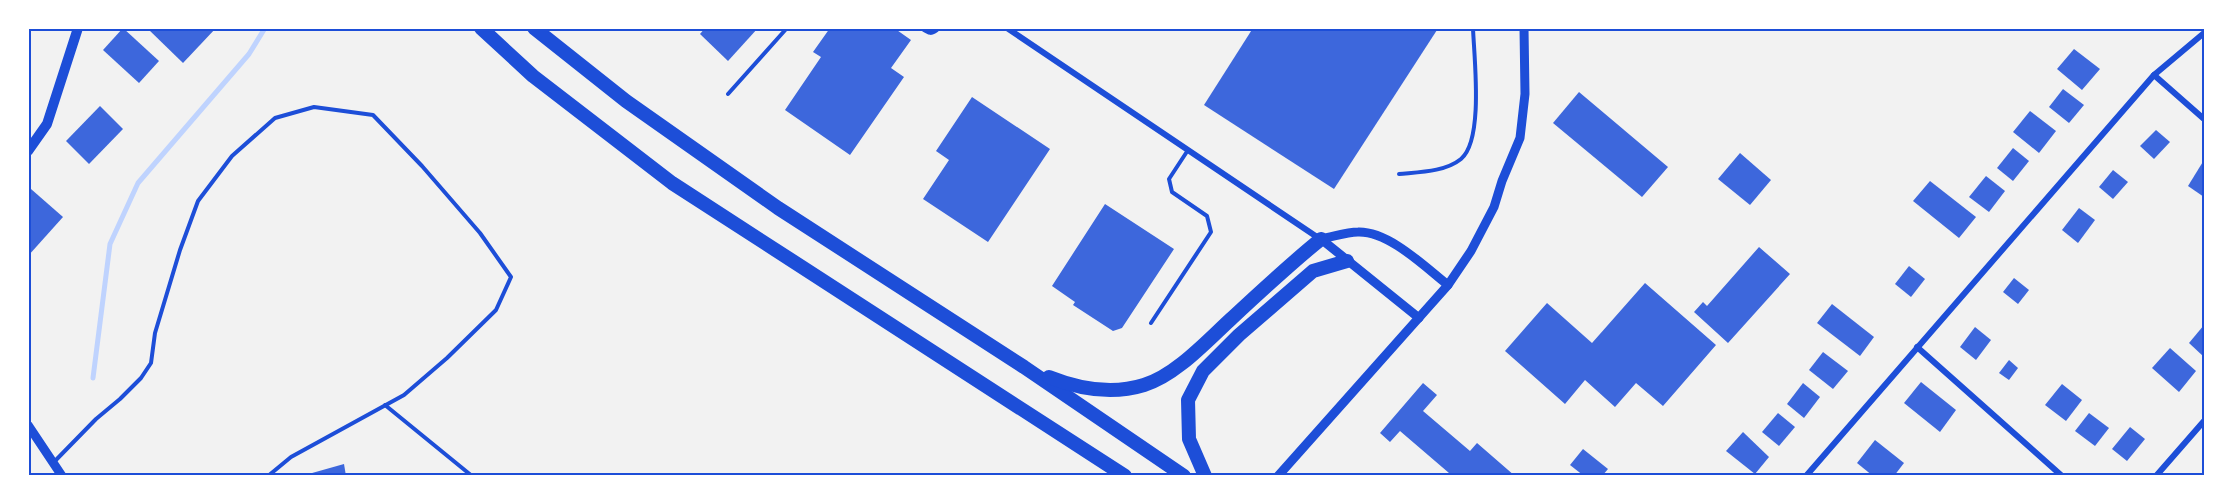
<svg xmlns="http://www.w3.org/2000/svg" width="2233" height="504" viewBox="0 0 2233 504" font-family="Barlow,sans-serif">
	<rect width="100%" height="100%" fill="#f2f2f2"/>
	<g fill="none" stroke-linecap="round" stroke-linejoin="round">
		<path stroke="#bfd3fe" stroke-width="5" d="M93 378 110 244 138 183 249 54 265 28"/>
	</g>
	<g fill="#3d67dc">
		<path d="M123 28 159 61 139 83 103 50Z"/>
		<path d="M147 28H216L183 63Z"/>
		<path d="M705 28H758L728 61 700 34Z"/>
		<path d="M830 28H894L911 40 891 68 904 77 850 155 785 110 821 57 813 52Z"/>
		<path d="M1253 28H1435L1437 30 1334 189 1204 105Z"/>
		<path d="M2074 49 2100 69 2082 90 2057 69Z"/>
		<path d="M2063 89 2084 105 2069 123 2049 107Z"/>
		<path d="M1579 92 1668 167 1642 197 1553 123Z"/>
		<path d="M972 97 1050 149 988 242 923 199 949 160 936 151Z"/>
		<path d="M100 106 123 129 89 164 66 141Z"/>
		<path d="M2030 111 2056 131 2039 153 2013 132Z"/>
		<path d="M2156 130 2170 142 2154 159 2140 146Z"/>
		<path d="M2013 148 2029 161 2013 181 1997 168Z"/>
		<path d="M1740 153 1771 180 1750 205 1718 179Z"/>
		<path d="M2204 160V197L2188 186Z"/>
		<path d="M2113 170 2128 182 2113 199 2099 187Z"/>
		<path d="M1986 176 2005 191 1989 212 1969 197Z"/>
		<path d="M1930 181 1976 217 1959 238 1913 201Z"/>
		<path d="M31 189 63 217 28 256V192Z"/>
		<path d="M1105 204 1174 249 1122 328 1113 331 1073 305 1075 302 1052 286Z"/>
		<path d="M2079 208 2095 220 2078 243 2062 230Z"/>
		<path d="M1759 247 1790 274 1728 343 1694 312 1703 302 1707 306Z"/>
		<path d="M1909 266 1925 279 1911 297 1895 284Z"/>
		<path d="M2014 278 2029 290 2018 304 2003 292Z"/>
		<path d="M1645 283 1716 345 1663 406 1636 383 1615 407 1585 380 1565 404 1505 351 1547 303 1592 343Z"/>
		<path d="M1832 304 1874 337 1860 356 1817 323Z"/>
		<path d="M2204 325V357L2189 343Z"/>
		<path d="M1975 327 1991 340 1976 360 1960 347Z"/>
		<path d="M2170 348 2196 371 2179 392 2152 368Z"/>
		<path d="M1823 352 1848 371 1833 389 1809 370Z"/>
		<path d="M2009 360 2018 368 2009 380 1999 373Z"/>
		<path d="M1921 382 1956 410 1940 432 1904 403Z"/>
		<path d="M1423 383 1437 395 1423 411 1470 451 1477 443 1515 476H1447L1449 473 1400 431 1390 442 1380 433Z"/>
		<path d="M1803 383 1820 397 1804 418 1787 404Z"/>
		<path d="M2062 384 2082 400 2066 421 2045 405Z"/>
		<path d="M1778 413 1795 427 1779 446 1762 432Z"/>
		<path d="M2089 413 2109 428 2095 446 2075 431Z"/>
		<path d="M2130 427 2145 439 2127 461 2112 449Z"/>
		<path d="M1743 432 1769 457 1755 474 1726 451Z"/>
		<path d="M1875 440 1904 463 1894 476H1873L1857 463Z"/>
		<path d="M1583 449 1608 469 1602 476H1584L1570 465Z"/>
		<path d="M344 464 346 476H305V475Z"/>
	</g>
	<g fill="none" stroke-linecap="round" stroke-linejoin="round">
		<g stroke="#1d4ed8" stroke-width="4">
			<path d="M921 28C929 34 932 35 939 28"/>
			<path d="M728 94 787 28"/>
			<path d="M1399 174C1419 172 1445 172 1461 159 1484 140 1474 57 1473 28"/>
			<path d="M1151 323 1211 232 1207 216 1172 192 1169 179 1188 150"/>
			<path d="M385 405 472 476"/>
			<path d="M54 462 96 419 120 399 141 378 151 363 155 333 180 250 198 201 232 156 275 118 314 107 373 115 422 166 480 233 511 277 496 310 447 358 404 395 291 457 268 476"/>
		</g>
		<g stroke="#1d4ed8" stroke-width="6">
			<path d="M1007 28 1320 239"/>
			<path d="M2154 75 2204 119"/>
			<path d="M1917 347 2062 476"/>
			<path d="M1806 476 2154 75 2204 33"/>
			<path d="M2156 476 2204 421"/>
		</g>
		<g stroke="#1d4ed8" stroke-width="9">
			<path d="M1321 239C1333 237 1346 232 1358 232 1389 231 1425 267 1448 285"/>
			<path d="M1321 239 1419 318"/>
			<path d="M28 425 62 476"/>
			<path d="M1278 476 1448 285 1471 251 1494 207 1502 181 1520 138 1525 94 1524 28"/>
		</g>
		<path stroke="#1d4ed8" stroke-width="10" d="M28 151 47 124 78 28"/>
		<g stroke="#1d4ed8" stroke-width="14">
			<path d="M481 28 533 76 672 183 1125 476"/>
			<path d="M534 28 626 101 778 208 1024 367 1184 476"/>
			<path d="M1049 377C1079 389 1112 395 1144 385 1175 376 1207 341 1231 319 1260 292 1290 264 1321 239"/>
			<path d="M1205 476 1189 439 1188 400 1203 371 1239 335 1313 271 1347 261"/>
		</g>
	</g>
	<rect width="2233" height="504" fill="none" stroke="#ffffff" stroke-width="60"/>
	<rect x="30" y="30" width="2173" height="444" fill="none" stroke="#1d4ed8" stroke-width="2"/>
</svg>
